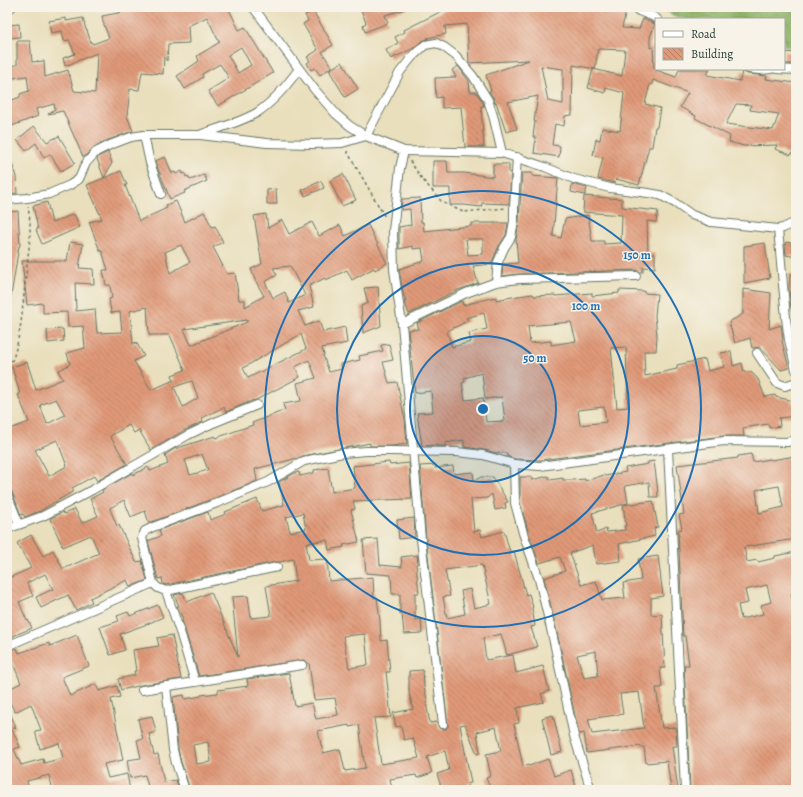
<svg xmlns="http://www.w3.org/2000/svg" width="803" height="797" viewBox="0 0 803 797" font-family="Alegreya,serif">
	<defs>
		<pattern id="forest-crowns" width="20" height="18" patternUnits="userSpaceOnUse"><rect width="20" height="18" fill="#8fb267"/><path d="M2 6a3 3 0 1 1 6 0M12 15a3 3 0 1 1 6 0" fill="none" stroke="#749256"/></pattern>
		<pattern id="building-back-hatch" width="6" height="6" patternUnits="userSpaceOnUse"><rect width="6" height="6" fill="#e09978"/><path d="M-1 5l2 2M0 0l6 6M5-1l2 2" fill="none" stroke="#b57e63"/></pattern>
	</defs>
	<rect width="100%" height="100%" fill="#f7f3e8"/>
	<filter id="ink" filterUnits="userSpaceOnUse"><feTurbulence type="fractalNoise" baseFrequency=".025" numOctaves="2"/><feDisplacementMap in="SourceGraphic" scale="8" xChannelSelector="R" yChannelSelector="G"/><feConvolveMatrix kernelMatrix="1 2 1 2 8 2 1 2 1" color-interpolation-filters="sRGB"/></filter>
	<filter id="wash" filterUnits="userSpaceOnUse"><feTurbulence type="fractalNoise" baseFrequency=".012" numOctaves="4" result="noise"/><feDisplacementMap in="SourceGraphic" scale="16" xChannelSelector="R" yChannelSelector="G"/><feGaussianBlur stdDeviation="0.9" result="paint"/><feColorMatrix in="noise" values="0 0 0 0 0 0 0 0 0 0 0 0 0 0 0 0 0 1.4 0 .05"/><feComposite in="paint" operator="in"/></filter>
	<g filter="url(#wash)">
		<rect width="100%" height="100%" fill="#e9dfbc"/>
		<path fill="url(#forest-crowns)" stroke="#57784e" d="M660 7H796V49L784 45V19H687L673 15Z"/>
		<g id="blocks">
			<g fill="url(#building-back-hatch)" fill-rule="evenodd">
				<path d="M138 7H228L239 30 245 27 273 73 218 106 208 91 229 78 220 64 202 74 203 77 185 89 177 76 199 61 197 56 220 42H219L207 17 188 26 189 43 168 44 167 61 164 57 163 74 142 72 139 90 130 89 127 116 133 131 108 140 94 147 86 155 83 157 63 111 48 114 55 109 54 104 36 109 38 116 12 126 7 113V102L20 97V94L29 91 27 76 7 79V66L17 65V41H30L32 62 44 61 45 77 68 70 74 91 95 93 97 53 65 66 63 58 75 54 69 40 64 41 62 31 51 33 49 21 66 18V21L83 18 86 30H87L91 43H93V44L109 38 103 22 102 16 139 9ZM241 47 251 65 238 73 228 55Z"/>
				<path d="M360 7H405L406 9 385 15 388 23 365 32 363 25 366 23Z"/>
				<path d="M450 7H494V11L523 7H527L528 9 549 7H610V8L626 11 622 28 639 29 643 19 655 24 650 37V48L653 47 654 68H656V70L676 77 679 69H710L707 75 740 81 742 71 748 74 767 76 766 79 796 83V154L792 153 791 155 775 149 777 145 744 146 729 142 730 136 695 118 696 116 680 107 688 93 653 80 652 85 650 84 645 104 660 108 657 127H655L652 147H649L639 185 616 179 615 183 598 179 603 157 593 155 596 139 600 140 602 128 620 131 624 93 606 88 605 93 588 88 593 69 622 76 625 50 598 49 595 69 573 65 572 115 565 116 564 126 555 124 552 145 560 146 559 157 534 153 536 137H533L535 121H534L538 96 508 102 517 129 506 132 496 102 495 103 493 97 489 91H491L486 75 529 60 469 63 467 24 445 26 446 34 427 38 428 39 422 41 412 49 391 59 386 50 398 43 395 37 405 32 404 30ZM541 66 563 69V104L548 101ZM736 104 751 105 750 110 779 114 773 130 726 124Z"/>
				<path d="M313 11 333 45 322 52 332 67 320 75 315 68 311 70 307 63 310 61 307 57 318 50 303 24 308 21 305 15Z"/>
				<path d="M19 24 20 37 7 38V25Z"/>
				<path d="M784 52 796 53V64H784Z"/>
				<path d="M342 62 358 89 345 97 329 70Z"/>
				<path d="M458 66 469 81 470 92H476L483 102 484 106H481L484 147H465L461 107 442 108V97L436 98 435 78 456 77 452 70Z"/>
				<path d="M34 126 47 142 59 136 75 163 61 171 50 154 44 158 36 143 26 151 17 140Z"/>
				<path d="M108 152 112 163 104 178 121 171 127 185H125L139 221 167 208 166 205 176 201 185 222 204 212 212 227 215 226 223 242 213 247 227 274 235 273 239 300H245V307L264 296 255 280 251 269 262 264 254 216 266 214 268 228 282 220 289 234 312 222 319 236 340 225 345 236 368 225 387 263 375 270 374 268 352 280 347 270 326 280 325 278 309 286 314 307 298 311 305 326 319 321 323 332 345 327 347 343 322 348 324 355H323L329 372 342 369 341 364 360 360 359 356 383 351 381 345 389 344 393 360 383 362 389 383 397 382 405 420 407 444 392 446H370V443L303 456 298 458 255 469 257 481 215 498 149 523 145 511 131 517 124 500 110 508V509L117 526 119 525 136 562 142 561 147 580 130 587 127 580 90 598 92 602 76 610 68 595 41 608 36 597 53 589 45 574 27 583 33 596 19 602 27 621 28 620 32 628 13 636V637L7 640V579L31 568 17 543 31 535 43 556 53 550 63 569 99 553 91 535 63 547 50 519 63 512 64 514 75 509 82 523 98 516 90 499 103 492 102 490 132 473 133 475 148 467 150 471 168 464 165 455 174 449 215 436 216 438 241 429 253 425 252 423 285 410 283 404 301 401 297 383 316 378 309 360 295 367 300 377 256 400 251 401 226 412 224 407 202 418 203 422 185 430 151 450 139 430 134 433 129 425 110 436 127 464 97 481 94 476 72 488 74 491 40 511 25 517 23 514 21 515 12 492 10 489H7V430L29 422 18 395 20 394 12 367 27 362 36 390 63 379 58 371 70 364 67 353 85 348 83 326 68 327 67 312 43 313V303L27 305 22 261H67L70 242 83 244 79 268 93 269 94 284 75 283 76 311 95 309 97 333 122 332 120 312 111 313 109 299 112 298 110 285H106L103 270H108L102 251H100L89 222 102 219 87 185 104 178 97 159 99 156ZM181 245 190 262 170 273 165 252ZM290 266 305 295 289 303 285 292 273 298 265 282 277 275 273 268ZM147 307 149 335H170L185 370 172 375 174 380 151 390 134 361 144 356 136 342 133 344 130 311ZM247 320V322L191 345 184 329ZM301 334 306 349 248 378 243 368ZM192 381 198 398 183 407 174 387ZM56 399 65 415 47 424 40 405ZM57 440 67 466 49 476 35 450ZM202 454 208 470 190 475 185 460Z"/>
				<path d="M7 153H9L16 177 17 193 7 194Z"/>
				<path d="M165 157 172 173 175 172 176 174 182 171 183 174 185 173 186 177 188 176 190 180 204 175 207 181 184 191 185 193 170 199 155 161Z"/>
				<path d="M433 161H447L448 173H464L493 177V164H509V173H511L509 204 482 203 481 207 464 205H450V188H433Z"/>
				<path d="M522 173H532V176L558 178 553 236 561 238 565 219 588 215 592 241H604V244L621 243 622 215 583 212 584 196 622 199V207L658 211 656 222 647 221 648 253H655V268L643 267V272H640L636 270 519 274 502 276 503 264 518 263 516 239 519 222Z"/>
				<path d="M343 174 356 200 342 206 330 181Z"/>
				<path d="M321 181 324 188 305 196 302 190Z"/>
				<path d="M572 184 587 188 585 195 571 192Z"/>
				<path d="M276 189 277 204H267V190Z"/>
				<path d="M420 198 421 222H423L424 231 471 226V223H508L506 235 499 246 491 264 473 266 478 283 458 290 409 314 404 301H406L403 293 399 269 424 261 422 248 413 249V246L399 249V227L411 225 410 209 401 210 402 199ZM466 239H483V254L468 255Z"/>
				<path d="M47 202 52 223 74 214 80 227 42 244 36 230 38 229 33 206Z"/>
				<path d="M18 211 20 246H19L11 296 7 295V212Z"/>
				<path d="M786 242 796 244V257L786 255 785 246Z"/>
				<path d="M765 243 770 278 744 283V246Z"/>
				<path d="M790 274H796V309L791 308 789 289Z"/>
				<path d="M378 287 381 326 363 333 361 306 368 303 364 288Z"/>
				<path d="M743 289 771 293 769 329 781 325 783 340 782 341 789 368 781 370 760 347 752 348 750 338 735 343 729 322 743 314Z"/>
				<path d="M619 290 644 291V293L657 294 655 316 657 335 656 351H644L645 376 677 369V365L705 359 708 371 724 367 721 353 731 351 733 366 742 363 744 372H751L758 379 765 397 775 395 776 397 790 400 795 405 796 416 779 418 780 426 769 428 768 424 743 428 744 436H723L540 460 515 459 507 456V453H497L484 450 464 447V440L445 443 446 446H436L437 445 422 446 417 413 433 412 431 391 415 393 408 330 419 329 417 323 462 301 463 305 496 297V300L512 297 533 294 534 296 555 295V296L592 293V296L619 293ZM484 313 487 329 469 333 471 342 452 347 447 331 468 321 466 318ZM571 322 576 341 551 345V341L530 343 528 326ZM626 347 628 407 617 408 611 348ZM482 373 485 399 502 397 505 421 486 422 483 398 465 400 462 383 465 382 464 378ZM604 407 606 422 580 425 578 410Z"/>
				<path d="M63 329 64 341 48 343 47 330Z"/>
				<path d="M751 454 753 462 770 459 771 460 796 456V499H793L796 511V539L744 547 747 562 757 560 758 562 775 558V556L796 552V593L791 594 796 615V790H722V788L690 789 684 665H689L685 636H683L678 530 682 529 679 515 684 514 677 465 738 458V456ZM779 486 783 507 759 513 756 490ZM767 585 771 602 761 605 763 614 741 619 738 605 748 603 745 590Z"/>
				<path d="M654 461 657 484 658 497H650L649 482 625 486 628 503 592 513 597 533 606 529 607 532 625 530 624 526H626L623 505 653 501 658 527 654 528 655 536 619 544 621 561 596 564 593 545 570 553 581 585 596 581 602 600 625 598 623 583 641 580 638 559 658 556 663 596 651 598V615L662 614 665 668H660L662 688H656L662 728 676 727 677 746H672L678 790H671L667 761 646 763 644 747H640V746L587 753 584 733 579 734 557 632 544 578 565 571 560 557 539 563 528 531 520 502V477H532V480L548 476 550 480 563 478V480H573L585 479V481L604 475 605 476 626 472 625 468 648 464V462ZM596 651 598 676 584 678 577 655ZM639 692 644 728 592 734 588 719 623 714 620 694Z"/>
				<path d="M389 462 390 465 409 463 412 499 353 501 355 509 351 510 359 542 343 545 344 547 329 550 327 540 306 543 309 560 327 559 329 581 373 577 374 598 377 597 380 621V622L381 641 387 640 390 672H386L391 717 374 718 381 764 419 758 413 738 404 740 401 726 396 727 393 713 413 709 409 693V671L423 670 424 687 428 703H426L430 723 437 722 439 728 443 729H446L448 726 426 538 420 466 436 465 435 468 453 466 454 474 473 472 474 481 481 477H493L508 502 505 503 506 508 495 510 492 494 487 498 471 499 474 532 480 530 482 537 504 531 510 552 514 551 526 595 529 594 533 607 532 608 535 626 531 627 537 647 507 655 501 634 483 638 486 660 513 655 516 673 543 666 549 691 541 694 544 702 517 708 519 723 514 724 523 766 528 765 529 766 548 759 554 776 571 770 577 790H491L486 778 491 776 486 754 501 751 496 727 477 732 480 753 477 754 465 724 460 725 471 783 467 784 469 790H457L456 787 447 790H442L437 774 449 770 445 751 427 757 432 773 417 778 416 775 390 779 392 790H190L181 762 178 749 173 697 184 695 185 699 201 696V695L218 693V690L248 686 247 679 289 673 295 706 312 703 316 719 338 715 335 698 314 700 309 663H307L304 660 199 676 182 620 183 619 177 606H179L174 595 183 593 187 602 211 592 238 657 232 597 248 596 251 618 271 616 266 586 296 581 293 559 280 562H276L166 585 163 584 162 578 158 579 148 541 161 536 159 530 208 512 210 520 226 514 225 512 257 499 262 511 284 505 279 482 295 473 299 472 300 476 314 473V470L328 468 332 492 355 488 353 466ZM303 513 306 529 290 532 286 517ZM482 565 491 604 474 608 470 589 461 591 465 614 447 618 443 597 450 596 445 570ZM365 634 368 665 349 668 343 636ZM349 725V727L359 725 365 768 345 771 340 749 323 753 318 731ZM208 742 211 762 196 764 193 745Z"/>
				<path d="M414 518 415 537 399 539 397 520Z"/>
				<path d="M378 539 380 565 402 567 401 557 417 555 418 563 416 564 419 593H415V620L421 619 422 633 404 634 402 614H400V594H392L391 575 366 573 363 540Z"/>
				<path d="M158 605 163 617 147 624 120 634 125 650 110 655 100 627 119 621 117 616 128 612 130 616Z"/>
				<path d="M77 635 89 666 62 677 70 696 96 684 99 691 117 686 120 697 111 699 123 760 104 764 108 778 127 774 130 790H53L49 775 27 781 29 790H7V706L16 727 12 729 20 747 14 749 21 765 43 759 44 763 63 758 59 743 40 749 35 731 41 730 31 704 15 712 7 697V690L21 683 8 651 17 648 19 653 49 643 50 646Z"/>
				<path d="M172 635 181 679 141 685 138 686 121 690 118 679 135 675 134 671H136L133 650 159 646 157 638Z"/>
				<path d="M553 715 562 752 551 755 542 718Z"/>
				<path d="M152 716 156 732 149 734 154 755 158 754 164 782 176 780 179 789 159 790 158 788 149 790 145 775 130 778 127 760 141 758 137 740 143 739 138 719Z"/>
			</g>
		</g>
	</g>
	<g filter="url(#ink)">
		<use href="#blocks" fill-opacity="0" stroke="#667664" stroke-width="1"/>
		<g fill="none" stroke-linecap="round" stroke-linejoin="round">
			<g stroke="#667664" stroke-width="10">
				<g id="minor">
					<path d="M253 7 315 90 336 114 350 126 366 136 404 151 502 153 545 167 574 179 610 188 648 193 660 195 675 203 692 215 711 222 778 229 783 228 796 222"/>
					<path d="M633 7C640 14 650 13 657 19"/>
					<path d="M7 8 12 7"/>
					<path d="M749 69 760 70 771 69"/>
					<path d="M776 69 796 70"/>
					<path d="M202 134C219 128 244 121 258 112 275 100 287 85 299 69"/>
					<path d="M144 135 150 163 161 194"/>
					<path d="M404 151 400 168 393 231 394 270 402 324 421 539 443 724"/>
					<path d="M7 200 27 198 49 194 70 185 79 179 86 163 96 152 110 145 131 137 144 135H200L267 143 313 144 342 143 366 136 400 72 412 57 425 45 436 43 444 47 456 56 473 76 488 100 494 119 502 153"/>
					<path d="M778 229 786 318 789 340 796 370"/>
					<path d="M496 282 498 262 504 248 511 237 514 221V207L517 157"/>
					<path d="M402 324 466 293 496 282 519 279 636 276"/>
					<path d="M757 353 777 383 785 386 796 382"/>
					<path d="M668 449 685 790"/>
					<path d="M514 464 515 503 523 533 539 579 552 633 574 736 591 790"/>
					<path d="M7 494 19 524"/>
					<path d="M7 529 43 516 92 490 188 435 213 423 257 405"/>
					<path d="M153 583 142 538 145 531 153 527 217 503 268 482 304 461 343 453 366 451H390L457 452 483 455 514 464 540 466 599 458 724 441 787 442 796 440"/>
					<path d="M166 591 277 567"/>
					<path d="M7 646 153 583 158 588 166 591 181 635 195 682"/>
					<path d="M166 686 173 750 176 763 185 790"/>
					<path d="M142 690 195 682 302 665"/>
				</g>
			</g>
			<g stroke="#667664" stroke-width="1.5" stroke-dasharray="3 3" stroke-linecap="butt">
				<path d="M347 151 385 217"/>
				<path d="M410 161 422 179 442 202 463 212 506 208"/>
				<path d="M7 366 13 359 17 345 21 323 30 238V222L28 206"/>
			</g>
			<use href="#minor" stroke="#fff" stroke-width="8"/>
		</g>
	</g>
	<circle cx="483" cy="409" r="73" fill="#1f6fb2" fill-opacity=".12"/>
	<g fill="none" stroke="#1f6fb2" stroke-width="2">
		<circle cx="483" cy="409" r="73"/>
		<circle cx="483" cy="409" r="146"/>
		<circle cx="483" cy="409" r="218"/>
	</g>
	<circle cx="483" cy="409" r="6" fill="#1f6fb2" stroke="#f7f3e8" stroke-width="2"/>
	<g font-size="12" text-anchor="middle" font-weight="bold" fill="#1f6fb2" stroke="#f7f3e8" stroke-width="3" stroke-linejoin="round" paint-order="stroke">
		<text x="637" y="259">150 m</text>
		<text x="586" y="310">100 m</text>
		<text x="535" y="362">50 m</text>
	</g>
	<rect width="803" height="797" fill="none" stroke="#f7f3e8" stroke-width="24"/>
	<rect x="655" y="18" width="130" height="52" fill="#f7f3e8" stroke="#a1aaa0"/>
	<rect x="663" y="31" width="20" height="6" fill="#ffffff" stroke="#a1aaa0"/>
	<text x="691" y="38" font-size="12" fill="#1f3d34">Road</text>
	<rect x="663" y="48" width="20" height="12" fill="url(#building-back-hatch)" stroke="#a1aaa0"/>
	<text x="691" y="58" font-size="12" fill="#1f3d34">Building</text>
</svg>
